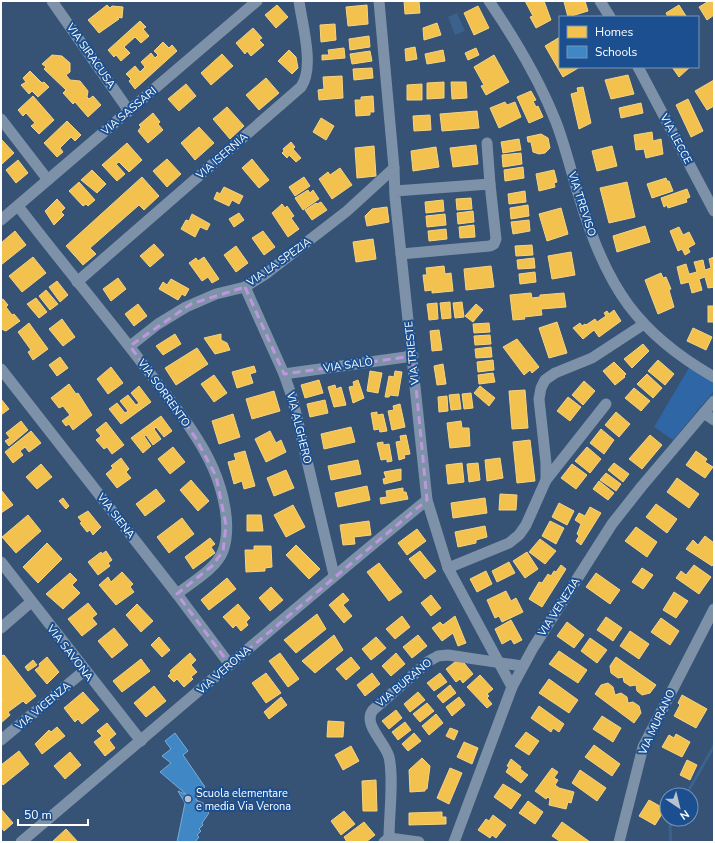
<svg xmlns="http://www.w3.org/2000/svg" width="715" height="843" viewBox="0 0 715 843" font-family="'Nunito Sans',sans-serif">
	<rect width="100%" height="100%" fill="#365274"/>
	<path fill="#2f66a5" d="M690 366 714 381V391L673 440 654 427Z"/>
	<path fill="#3b618d" d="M457 13 465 31 455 35 448 17Z"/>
	<g fill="#f2c14e" stroke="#f6d483">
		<path d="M404 1H419L420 13 405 14Z"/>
		<path d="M525 1H544L551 20 536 28 530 17 533 16Z"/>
		<path d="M567 1H585L588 11 568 17 564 2Z"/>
		<path d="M709 1H714V15L707 20 699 7Z"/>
		<path d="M107 5 110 8 112 6 123 7 122 18 117 17 119 19 99 33 88 20Z"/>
		<path d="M277 5 288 17 276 28 265 15Z"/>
		<path d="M367 5 368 24 348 26 346 7Z"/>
		<path d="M679 5 686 16 668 17 666 13Z"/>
		<path d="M478 6 489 28 474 35 464 13Z"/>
		<path d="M140 21 146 27 143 29 149 36 141 43 135 37 124 47 130 53 121 61 116 55 114 57 108 50Z"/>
		<path d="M437 23 441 35 424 40 423 28Z"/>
		<path d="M335 24 336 40 321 42 320 25Z"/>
		<path d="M253 28 262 38 259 40 264 45 251 56 247 51 245 54 236 43Z"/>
		<path d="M369 36 370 47 350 50 349 39Z"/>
		<path d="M560 37V67H580L563 77 545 46Z"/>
		<path d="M163 42 169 48 172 45 177 51 135 89 129 81 131 79 126 74 135 66 140 72 145 67 141 62 151 53 155 58 158 55 154 51Z"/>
		<path d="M415 47 417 59 406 61 405 49Z"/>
		<path d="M344 48 345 58 322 60V55H329L328 50Z"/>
		<path d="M476 48 479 55 468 60 465 53Z"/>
		<path d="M289 50 296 57 298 68 292 74 278 61Z"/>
		<path d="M443 50 445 61 427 64 425 54Z"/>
		<path d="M370 51 372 61 352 64 350 54Z"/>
		<path d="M222 54 233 66 211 85 201 73Z"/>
		<path d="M52 55 62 56 70 63V72L66 75 70 80 80 81 88 91 87 97 89 99 93 96 101 105 88 117 75 102 73 104 63 93 66 90 44 69 46 67 42 64Z"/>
		<path d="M494 55 509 82 486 95 481 86 484 85 474 67Z"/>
		<path d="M672 67H690L679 77Z"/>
		<path d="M372 68 373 78 354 80 353 69Z"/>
		<path d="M30 71 42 83 44 82 49 87 38 97 32 91 29 94 21 85 26 82 23 78Z"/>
		<path d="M628 75 634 94 611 99 605 80Z"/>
		<path d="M342 76 343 98 319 100 318 90 324 89 323 77Z"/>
		<path d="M266 78 279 93 259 110 246 95Z"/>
		<path d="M714 80V106L707 110 695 91Z"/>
		<path d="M444 82V98L427 99V83Z"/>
		<path d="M451 82H466L467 98 452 99Z"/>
		<path d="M186 84 196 96 179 111 168 99Z"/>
		<path d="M422 84V100H407V85Z"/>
		<path d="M583 87 591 123 579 129 571 94 578 92 577 88Z"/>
		<path d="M531 91 536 100 533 101 536 107 538 106 543 117 529 123 517 97Z"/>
		<path d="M33 96 54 120 39 134 31 126 35 123 26 113 23 116 18 110Z"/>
		<path d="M373 96 374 112H370V115L356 116 355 100H361V97Z"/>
		<path d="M688 99 703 131 691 137 676 105Z"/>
		<path d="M505 102 507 105 515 102 521 117 499 128 490 108Z"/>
		<path d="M641 103 643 113 621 118 619 108Z"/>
		<path d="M227 107 244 126 230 139 213 119Z"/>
		<path d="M477 111 479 128 442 131 440 114Z"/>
		<path d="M153 113 160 122 158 124 163 130 148 143 138 131 141 127 139 125Z"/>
		<path d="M430 115 431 130 414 131 413 116Z"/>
		<path d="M321 118 334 126 326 140 313 132Z"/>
		<path d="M67 121 81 135 75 141 71 137 60 148 63 152 57 157 44 143Z"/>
		<path d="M199 127 214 143 195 160 181 143Z"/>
		<path d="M652 132 653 141 661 139 663 154 646 158 644 149 636 150 634 135Z"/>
		<path d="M541 134 548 138 550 148 545 153 539 154 533 152 531 142H528L527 137Z"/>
		<path d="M519 139 521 150 503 153 501 142Z"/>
		<path d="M2 140 14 153 2 164 1 163Z"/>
		<path d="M291 142 295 147 293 149 301 158 296 162 289 155 287 158 282 153 284 151 283 149Z"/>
		<path d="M127 143 142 160 129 172 119 162 116 164 125 174 117 181 102 165Z"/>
		<path d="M476 145 478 164 453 167 450 148Z"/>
		<path d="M374 146 376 176 357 178 355 148Z"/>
		<path d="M612 146 617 166 597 171 592 151Z"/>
		<path d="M436 147 439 167 413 171 411 151Z"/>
		<path d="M521 153 522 164 503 167 502 155Z"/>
		<path d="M167 159 181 174 167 187 153 171Z"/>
		<path d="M252 159 269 180 259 188 242 168Z"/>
		<path d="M18 160 28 173 16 183 6 170Z"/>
		<path d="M523 167 524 178 505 181 504 170Z"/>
		<path d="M340 168 352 185 332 199 319 179 328 172 330 175Z"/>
		<path d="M92 170 106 184 97 193 81 180Z"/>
		<path d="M554 170 557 182 554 183 555 187 539 191 536 174Z"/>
		<path d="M142 177 159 196 144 210 139 205 90 248 96 254 83 265 66 246Z"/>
		<path d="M304 177 310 186 295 196 289 187Z"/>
		<path d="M666 178 667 181H669L673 191 652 198 647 184Z"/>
		<path d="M79 182 95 200 88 206 86 204 83 206 69 191Z"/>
		<path d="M627 182 635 217 609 223 600 188Z"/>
		<path d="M224 187 243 196 239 204 232 200 229 206 214 199 217 192 220 194Z"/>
		<path d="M687 189 690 197 686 199 687 202 668 208 667 205 664 207 661 198Z"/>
		<path d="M308 190 310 193 313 190 319 199 303 210 295 198Z"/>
		<path d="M525 191 526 202 509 204 508 194Z"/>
		<path d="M471 198 472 209 457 210 456 199Z"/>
		<path d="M57 199 65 208 61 212 64 215 54 225 45 211Z"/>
		<path d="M443 200 444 211 426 213 425 202Z"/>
		<path d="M321 202 327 210 312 220 305 210 316 203 317 204Z"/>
		<path d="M282 204 285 208 287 206 294 216 291 218 299 229 288 237 272 213Z"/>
		<path d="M528 205 529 216 511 219 510 208Z"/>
		<path d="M387 207 389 222 367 226 365 216 372 209Z"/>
		<path d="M561 208 568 234 547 241 539 214Z"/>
		<path d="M473 211 474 222 458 224 457 213Z"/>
		<path d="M239 213 244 220 234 227 229 219Z"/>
		<path d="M192 214 210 224 207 230 200 227 195 237 181 229 186 220 189 221Z"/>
		<path d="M445 214 446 225 427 227 426 216Z"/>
		<path d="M529 220 530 231 513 234 511 222Z"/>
		<path d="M474 225 475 237 460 238 459 227Z"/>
		<path d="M645 226 650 242 617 252 613 236Z"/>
		<path d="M679 227 683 235 689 232 695 244 688 248 690 252 685 255 682 249 678 251 670 231Z"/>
		<path d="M446 229 447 239 429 241 428 231Z"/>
		<path d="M15 231 26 245 1 265V243Z"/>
		<path d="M263 231 275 247 264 255 252 238Z"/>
		<path d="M373 239 376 259 356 262 353 242Z"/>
		<path d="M154 244 164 255 150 267 140 256Z"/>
		<path d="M532 245 533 255 516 256 515 246Z"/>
		<path d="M236 246 248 263 236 272 224 255Z"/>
		<path d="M571 252 575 275 552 279 548 256Z"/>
		<path d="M33 257 46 273 22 292 9 276Z"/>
		<path d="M204 257 219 279 212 283 208 277 202 281 189 263 196 258 198 261Z"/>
		<path d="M714 257V287L708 288 705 277 699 279 702 290 692 293 689 282 681 284 677 267 686 264 689 274 697 272 694 262 703 260 705 270 711 268 709 259Z"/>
		<path d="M534 258 535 268 518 269 517 260Z"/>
		<path d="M444 266 445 274 451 273 453 291 432 293V290L425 291 423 275H427L426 268Z"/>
		<path d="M491 266 494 287 466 290 464 269Z"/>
		<path d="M535 272 536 282 520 284 519 274Z"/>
		<path d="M661 273 663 278 666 277 671 289 669 290 674 307 658 314 645 280Z"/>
		<path d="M118 278 126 289 111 301 103 289Z"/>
		<path d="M171 279 189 289 185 296 182 294 178 300 159 289 163 282 167 285Z"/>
		<path d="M57 281 68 295 60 302 49 287Z"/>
		<path d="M46 290 58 304 50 310 39 296Z"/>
		<path d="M531 293 532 298 540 297V295L564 293 566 307 541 309 542 315 524 317 525 319 513 320 510 295Z"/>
		<path d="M36 298 47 312 39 318 27 304Z"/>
		<path d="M3 299 8 305 6 307 12 315 14 314 20 321 6 331 1 329V300Z"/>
		<path d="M450 302 451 318 442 319 440 303Z"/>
		<path d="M462 302 464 317 455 318 453 303Z"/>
		<path d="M437 303 438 319 429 320 427 304Z"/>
		<path d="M138 304 147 316 134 326 125 314Z"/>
		<path d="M476 304 483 310 473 322 465 316Z"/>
		<rect x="708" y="306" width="6" height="16"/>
		<path d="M614 310 621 321 599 337 594 330 583 339 573 328 580 323 582 326 585 324 586 325 595 319 597 322 606 316 604 313 607 311 609 314Z"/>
		<path d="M62 319 75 337 63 346 49 329Z"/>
		<path d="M557 322 567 353 549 358 539 328Z"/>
		<path d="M29 323 48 349 33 360 28 352 31 350 18 332Z"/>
		<path d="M489 323 490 332 474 333 473 324Z"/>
		<path d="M693 328 712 337 706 350 687 341Z"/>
		<path d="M439 330 442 350 432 351 430 331Z"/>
		<path d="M175 334 181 344 163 355 156 346Z"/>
		<path d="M221 334V340L227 343 230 350 215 354 204 338Z"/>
		<path d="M490 335 491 344 475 345 474 336Z"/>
		<path d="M517 339 539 367 532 373 530 370 524 375 503 347Z"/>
		<path d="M643 344 649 351 632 368 624 359Z"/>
		<path d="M491 347 492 357 476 358 475 349Z"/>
		<path d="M197 348 208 364 176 385 165 368Z"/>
		<path d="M60 357 68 368 57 376 49 365Z"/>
		<path d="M493 360 494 370 478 372 477 362Z"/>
		<path d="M658 360 674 374 665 385 648 371Z"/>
		<path d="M614 362 626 374 624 376 625 377 615 385 603 371Z"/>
		<path d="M443 364 446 384 437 385 434 366Z"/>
		<path d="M254 366 256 372 250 374 253 383 237 388 232 372Z"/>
		<path d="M111 367 123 383 108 394 97 379Z"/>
		<path d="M370 371 382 373 378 393 367 391Z"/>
		<path d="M395 371 402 372 398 396 390 395 389 397H385L389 376 394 377Z"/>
		<path d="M493 373 495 382 479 384 478 375Z"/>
		<path d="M647 374 662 388 653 398 637 384Z"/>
		<path d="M214 375 227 393 214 402 201 384Z"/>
		<path d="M319 380 323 393 305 398 301 385Z"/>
		<path d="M358 380 364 398 353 403 349 387 354 386 353 382Z"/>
		<path d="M584 381 595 391 583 405 572 395Z"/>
		<path d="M69 384 76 394 78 393 92 415 73 430 69 424 66 426 62 421 70 415 63 406 59 408 51 398Z"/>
		<path d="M335 385 336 389 341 387 346 405 334 407 328 387Z"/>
		<path d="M139 386 151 402 121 424 109 409 117 403 125 413 128 411 120 401 128 395 136 405 139 403 131 393Z"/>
		<path d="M480 386 495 398 489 406 474 393Z"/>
		<path d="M634 388 650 401 641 411 625 398Z"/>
		<path d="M525 390 528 428 512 429 509 391Z"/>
		<path d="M274 391 280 411 252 419 246 399Z"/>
		<path d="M471 393 473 408 464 409 462 394Z"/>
		<path d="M459 394 461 409 451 410 449 395Z"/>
		<path d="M447 396 448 411 439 412 438 397Z"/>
		<path d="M568 397 581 407 570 421 557 411Z"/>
		<path d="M1 399 9 409 1 415Z"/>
		<path d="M325 400 328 413 310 417 307 404Z"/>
		<path d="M400 404 405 427 392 430 388 411 394 410 393 406Z"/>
		<path d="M377 412V415L383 414 387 431 380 432 379 429 374 430 371 413Z"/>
		<path d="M616 412 630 424 619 437 605 425Z"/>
		<path d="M233 414 240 437 219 444 212 421Z"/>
		<path d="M161 416 172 431 164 437 156 427 154 429 161 439 153 445 146 435 144 436 151 446 143 453 131 438Z"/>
		<path d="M21 421 28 430 9 446 5 441 10 438 6 433Z"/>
		<path d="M461 421 462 428H469L470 446 450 448 447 423Z"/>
		<path d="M106 422 124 445 112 454 107 447 104 449 96 440 101 436 96 430Z"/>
		<path d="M351 427 355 442 324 449 321 434Z"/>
		<path d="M601 429 614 440 604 454 590 443Z"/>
		<path d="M31 431 41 443 29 452 25 447 20 451 23 455 13 463 5 452Z"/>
		<path d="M270 431 276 443 281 440 286 452 266 462 255 439Z"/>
		<path d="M406 435 410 454 404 455 405 458 399 460 396 442 401 441 400 436Z"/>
		<path d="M650 435 662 445 642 469 629 459Z"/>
		<path d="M530 440 535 481 517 483 513 442Z"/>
		<path d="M383 442V445L389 444 392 461 387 462V459L381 460 377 443Z"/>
		<path d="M173 447 185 462 170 474 158 459Z"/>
		<path d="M587 447 601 459 590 473 575 461Z"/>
		<path d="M245 451 255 486 244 489 242 481 234 484 228 462 236 460 234 454Z"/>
		<path d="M696 451 707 459 705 462 713 467 705 478 686 465Z"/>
		<path d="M121 458 129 469 126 472 131 478 117 488 106 474 113 468 111 466Z"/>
		<path d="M500 458 503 478 487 481 485 460Z"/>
		<path d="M358 460 361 474 331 480 328 466Z"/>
		<path d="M462 463 464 482 448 484 446 465Z"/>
		<path d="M478 463 480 480 469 482 467 464Z"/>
		<path d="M614 463 629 474 623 482 608 470Z"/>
		<path d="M41 464 52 477 37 489 26 477Z"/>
		<path d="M572 464 587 475 576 489 561 478Z"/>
		<path d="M401 469V480L384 484 383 479 386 478 384 472Z"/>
		<path d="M286 470 294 488 274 496 267 478Z"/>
		<path d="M606 473 621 484 616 491 600 480Z"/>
		<path d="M677 478 699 494 689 508 667 492Z"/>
		<path d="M191 480 209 501 198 511 180 490Z"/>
		<path d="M599 481 614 493 608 500 593 489Z"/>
		<path d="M367 486 370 500 338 507 335 493Z"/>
		<path d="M403 488V492H406L408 499 381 504 380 498 387 497 386 491Z"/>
		<path d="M156 489 165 501 145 516 136 504Z"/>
		<path d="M2 491 13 505 1 513V492Z"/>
		<path d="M500 494 517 495 516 510H499Z"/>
		<path d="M63 498 69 506 66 509 59 501Z"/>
		<path d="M485 498 487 513 453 518 451 503Z"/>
		<path d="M559 503 574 511 567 525 552 517Z"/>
		<path d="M656 504 677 519 667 533 646 517Z"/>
		<path d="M293 505 305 527 286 537 274 515Z"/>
		<path d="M590 507 601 513 581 545 576 541 579 536 577 534 581 524 575 520 579 513 585 516Z"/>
		<path d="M88 511 101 527 93 535 90 530 87 532 80 523 82 522 78 517Z"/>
		<path d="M28 515 41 531 16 553 2 537Z"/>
		<path d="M247 515H261L263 531H247Z"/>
		<path d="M182 518 194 534 169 553 157 537Z"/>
		<path d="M369 521 371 535 354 537 355 544 343 545 340 525Z"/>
		<path d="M550 521 564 528 556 544 542 536Z"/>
		<path d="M485 526 487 537 476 540V543L458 547 455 532Z"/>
		<path d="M636 527 657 542 647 557 625 541Z"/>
		<path d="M417 529 426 541 407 555 398 543Z"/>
		<path d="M705 536 714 543V563L712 566 686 549 693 540 698 545Z"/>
		<path d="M210 538 215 544 211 547 215 553 193 569 185 557Z"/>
		<path d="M540 539 556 551 545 564 529 552Z"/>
		<path d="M47 543 62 559 38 583 23 567Z"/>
		<path d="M296 545 320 569 309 579 286 555Z"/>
		<path d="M254 546H271L272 567 265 568V571L246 572 245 550H254Z"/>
		<path d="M106 551 112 560 108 563 110 566 98 575 88 562 101 552 102 554Z"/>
		<path d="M420 551 436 571 425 579 409 559Z"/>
		<path d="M527 552 538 569 525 578 513 561Z"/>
		<path d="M509 562 515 573 497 582 492 571Z"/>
		<path d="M379 563 402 592 389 601 367 572Z"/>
		<path d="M561 565 566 569 542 607 529 599 539 582 542 583 548 574 551 576 554 571 556 572Z"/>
		<path d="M694 565 711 577 699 594 676 578 681 571 686 575Z"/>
		<path d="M642 568 653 575 643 589 632 582Z"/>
		<path d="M486 571 492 584 477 592 470 579Z"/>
		<path d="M122 572 133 584 130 587 134 592 116 605 99 585 108 577 111 582Z"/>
		<path d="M70 573 77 580 72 585 80 593 63 609 46 594Z"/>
		<path d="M596 573 620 590 610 604 586 587Z"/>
		<path d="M227 578 236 589 209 610 201 600Z"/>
		<path d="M271 587 283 600 270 611 259 598Z"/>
		<path d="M506 591 511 601 516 598 523 612 502 622 499 616 495 618 487 600Z"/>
		<path d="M674 592 688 601 676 618 663 610Z"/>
		<path d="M343 593 349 600 343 605 352 616 344 623 329 605Z"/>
		<path d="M431 595 441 608 431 616 421 603Z"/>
		<path d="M88 603 97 614 92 618 97 624 82 636 68 619Z"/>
		<path d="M137 604 153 621 141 632 126 615Z"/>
		<path d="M238 604 250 618 246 622 248 625 241 631 236 625 233 628 223 617Z"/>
		<path d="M317 614 326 629 296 653 284 640Z"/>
		<path d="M402 616 410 627 395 639 386 629Z"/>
		<path d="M455 616 466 643 458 646 453 633 442 641 432 628 440 622 443 625Z"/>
		<path d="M606 617 622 628 613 641 597 630Z"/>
		<path d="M661 618 679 631 670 645 651 632Z"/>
		<path d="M511 620 522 640 514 644 511 639 502 644 495 629Z"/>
		<path d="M567 622 584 635 574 648 557 636Z"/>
		<path d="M114 628 128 645 112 658 98 641Z"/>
		<path d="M630 631 649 644 639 659 620 646Z"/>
		<path d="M334 635 343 650 315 673 302 661Z"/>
		<path d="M418 635 427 646 412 658 403 647Z"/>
		<path d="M159 637 170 650 162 657 151 645Z"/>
		<path d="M376 637 386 648 371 660 362 649Z"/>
		<path d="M590 638 607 650 597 663 581 651Z"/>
		<path d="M559 651 587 670 578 683 549 664Z"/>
		<path d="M190 653 196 660 191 665 197 672 191 677 193 679 184 687 177 679 174 682 168 676 171 673 170 671Z"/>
		<path d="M280 653 299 679 288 687 269 661Z"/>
		<path d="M396 653 405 664 391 676 382 666Z"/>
		<path d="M4 655 36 696 26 704 23 701 8 712 10 715 1 723V702L3 701 1 699V656Z"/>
		<path d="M47 657 59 672 47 684 35 670 40 666 39 664Z"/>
		<path d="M351 657 360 668 346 680 336 669Z"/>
		<path d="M616 657 656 685 650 693 642 695 637 691 636 685 630 686 624 682 623 677 618 678 611 673 610 666Z"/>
		<path d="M460 658 473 674 463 683 460 679 456 682 446 669Z"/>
		<path d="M141 659 150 671 122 692 113 681Z"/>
		<path d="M33 660 37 665 28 671 25 667Z"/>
		<path d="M266 673 281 693 266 703 252 683Z"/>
		<path d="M372 673 380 684 365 696 357 685Z"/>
		<path d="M440 673 447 682 434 691 427 683Z"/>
		<path d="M480 675 493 689 487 694 489 696 487 698 492 704 487 708 467 687Z"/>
		<path d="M549 679 578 700 569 713 539 693Z"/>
		<path d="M608 683 613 687 615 695 621 693 627 697 628 703 633 702 639 706 641 713 634 723 595 694 601 685Z"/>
		<path d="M450 685 456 693 443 703 437 696Z"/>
		<path d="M154 686 166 701 146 717 134 703Z"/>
		<path d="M83 692 99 710 82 724 78 719 75 722 64 708Z"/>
		<path d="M418 692 425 700 410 712 404 704Z"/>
		<path d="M682 695 707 709 696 728 674 716 680 705 678 703Z"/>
		<path d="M281 697 287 705 269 719 264 712Z"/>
		<path d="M459 697 465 705 452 716 446 707Z"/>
		<path d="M427 703 434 711 420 722 413 714Z"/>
		<path d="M539 706 564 724 559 732 553 728 551 732 531 718Z"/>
		<path d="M396 710 402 718 389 729 382 721Z"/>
		<path d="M436 714 443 723 429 735 422 726Z"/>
		<path d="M602 716 621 728 613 742 593 729Z"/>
		<path d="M328 721 344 722 343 737H327Z"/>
		<path d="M405 722 411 730 398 740 392 732Z"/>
		<path d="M107 723 116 734 109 740 115 748 105 756 94 742 102 736 97 731Z"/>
		<path d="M57 727 65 736 42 754 35 744 49 730 51 732Z"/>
		<path d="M450 728 458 731 454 740 446 736Z"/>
		<path d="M526 732 539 741 529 755 515 746Z"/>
		<path d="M414 733 421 741 408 751 402 744Z"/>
		<path d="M676 734 690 742 682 757 662 747 669 735 674 738Z"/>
		<path d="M464 742 478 748 472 764 457 757Z"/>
		<path d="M594 745 620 764 612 776 585 757Z"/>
		<path d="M351 746 359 761 343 770 335 755Z"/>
		<path d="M19 751 29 764 3 785 1 782V765Z"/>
		<path d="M70 752 81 765 65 779 54 766Z"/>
		<path d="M422 758 430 766 427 789H425V791L410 792 409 770Z"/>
		<path d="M511 759 521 767 520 769 528 775 521 783 506 772 509 767 507 766Z"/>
		<path d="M687 760 697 765 690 780 680 775Z"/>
		<path d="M450 768 462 773 449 804 437 798Z"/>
		<path d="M552 768 558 772 554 778 558 780 555 785 559 788 574 792 571 803 568 802 566 809 549 805 550 799 548 797 546 799 535 791Z"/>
		<path d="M580 770 606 788 597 801 572 783Z"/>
		<path d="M376 780 377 811H363L362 781Z"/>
		<path d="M503 784 521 795 511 809 494 797Z"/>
		<path d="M649 800 665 809 655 825 639 816Z"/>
		<path d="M528 801 543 812 535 824 519 813Z"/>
		<path d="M1 809 13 823 4 831 1 827Z"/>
		<path d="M344 811 355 824 341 835 331 821Z"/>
		<path d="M442 812V817H446V824L409 825V813Z"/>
		<path d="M493 815 506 825 496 838 492 835 490 838 478 830 486 819 489 821Z"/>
		<path d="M364 822 375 835 366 842H347L344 837Z"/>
		<path d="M562 822 590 842H561L552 836Z"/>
		<path d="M66 829 78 842H52Z"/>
	</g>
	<path fill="#3f88c5" stroke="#79acd6" d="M175 733 188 751 183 755 205 787 200 791 196 800 210 806 207 811 209 813 202 823 203 825 199 829 201 831 197 835 199 837 195 842H177L185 803 178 791 187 795 160 772 171 763 162 756 171 749 165 741Z"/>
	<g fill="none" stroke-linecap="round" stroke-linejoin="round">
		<g stroke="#3b618d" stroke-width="3">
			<path d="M686 795 714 746"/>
			<path d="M671 842 670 827 674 819"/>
		</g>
		<g stroke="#7d92a8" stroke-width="11">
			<path d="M52 1 129 111"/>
			<path d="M379 1 394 168 395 197 427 500 448 568 512 687"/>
			<path d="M489 1C515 39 539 79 556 122 566 148 572 176 581 203 607 287 637 333 714 377"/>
			<path d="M600 1 610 17"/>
			<path d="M638 67 714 211"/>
			<path d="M1 119 48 180"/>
			<path d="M487 143 490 184"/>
			<path d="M395 191 490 184 496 239 494 244 490 246 401 254"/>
			<path d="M18 206C63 265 111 321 155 380 175 407 199 436 213 468 223 491 232 526 223 551 216 569 192 582 177 594"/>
			<path d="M1 220 257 1"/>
			<path d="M77 282 301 87C315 67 302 24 299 1"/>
			<path d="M245 287 284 374 292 397 334 575"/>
			<path d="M130 346 158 324 186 307 216 294 245 287 267 273 347 211 394 168"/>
			<path d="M1 369 177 594 230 665"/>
			<path d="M284 374 413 356"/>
			<path d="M704 413 714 420"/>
			<path d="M546 480 606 404"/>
			<path d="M1 562 141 741"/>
			<path d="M448 568 509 543 519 535 526 525 546 480V463L539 399 541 388 545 380 555 373 592 358 644 324"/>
			<path d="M1 628 31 602"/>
			<path d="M1 740 84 671"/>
			<path d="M389 838C389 815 394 778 389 757 385 742 362 724 373 710L429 661 438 656 448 655 522 666"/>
			<path d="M21 842C156 728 290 611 427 500"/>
			<path d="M384 842 389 838 419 842"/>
			<path d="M454 842 512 687 533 648 612 524 642 486 714 401"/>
			<path d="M619 842 643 747 714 609"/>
		</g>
	</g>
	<path fill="none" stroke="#bd96df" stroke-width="3" stroke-dasharray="8 5" stroke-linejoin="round" d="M245 287 284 374 413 356 427 500 230 665 177 594 212 566 223 551 226 525 216 476 195 437 130 346 191 304Z"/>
	<circle fill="#b9c2ce" stroke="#1b4f8f" stroke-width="1.5" cx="188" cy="799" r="4"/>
	<g text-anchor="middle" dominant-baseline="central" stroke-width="4" stroke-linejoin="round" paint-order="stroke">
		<g font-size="11" fill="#fff" stroke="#1b4f8f">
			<text transform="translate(91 56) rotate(55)">VIA SIRACUSA</text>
			<text transform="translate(129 111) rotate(-40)">VIA SASSARI</text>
			<text transform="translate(676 139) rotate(62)">VIA LECCE</text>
			<text transform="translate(222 156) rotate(-41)">VIA ISERNIA</text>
			<text transform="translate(582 204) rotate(72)">VIA TREVISO</text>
			<text transform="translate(279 262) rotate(-35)">VIA LA SPEZIA</text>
			<text transform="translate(412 353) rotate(-96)">VIA TRIESTE</text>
			<text transform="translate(348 365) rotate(-8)">VIA SALÒ</text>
			<text transform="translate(164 393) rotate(54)">VIA SORRENTO</text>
			<text transform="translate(299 428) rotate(76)">VIA ALGHERO</text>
			<text transform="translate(116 516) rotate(52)">VIA SIENA</text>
			<text transform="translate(559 607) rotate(-57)">VIA VENEZIA</text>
			<text transform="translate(70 653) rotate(52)">VIA SAVONA</text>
			<text transform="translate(224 670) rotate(-41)">VIA VERONA</text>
			<text transform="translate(404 683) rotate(-40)">VIA BURANO</text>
			<text transform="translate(43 706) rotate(-40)">VIA VICENZA</text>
			<text transform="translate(657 722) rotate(-65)">VIA MURANO</text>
		</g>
		<g font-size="11" fill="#fff" stroke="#1b4f8f" text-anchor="start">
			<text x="196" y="793">Scuola elementare<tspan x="196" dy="13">e media Via Verona</tspan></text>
		</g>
	</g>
	<rect width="715" height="843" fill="none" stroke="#ffffff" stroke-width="4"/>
	<rect x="559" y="16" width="140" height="52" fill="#1b4f8f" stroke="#7695bc"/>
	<rect x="567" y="26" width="20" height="12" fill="#f2c14e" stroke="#7695bc"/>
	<text x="595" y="36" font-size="12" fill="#ffffff">Homes</text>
	<rect x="567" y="46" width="20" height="12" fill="#3f88c5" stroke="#7695bc"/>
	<text x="595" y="56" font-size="12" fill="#ffffff">Schools</text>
	<g transform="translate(679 807) rotate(145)"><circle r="19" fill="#1b4f8f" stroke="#7695bc"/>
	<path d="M0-3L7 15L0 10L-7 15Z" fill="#b9c2ce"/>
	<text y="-6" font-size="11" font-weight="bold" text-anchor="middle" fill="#ffffff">N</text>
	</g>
	<path d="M18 819v6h70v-6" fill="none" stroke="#ffffff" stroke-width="2"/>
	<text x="24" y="819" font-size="12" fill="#ffffff" stroke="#1b4f8f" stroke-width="3" paint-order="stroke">50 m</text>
</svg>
